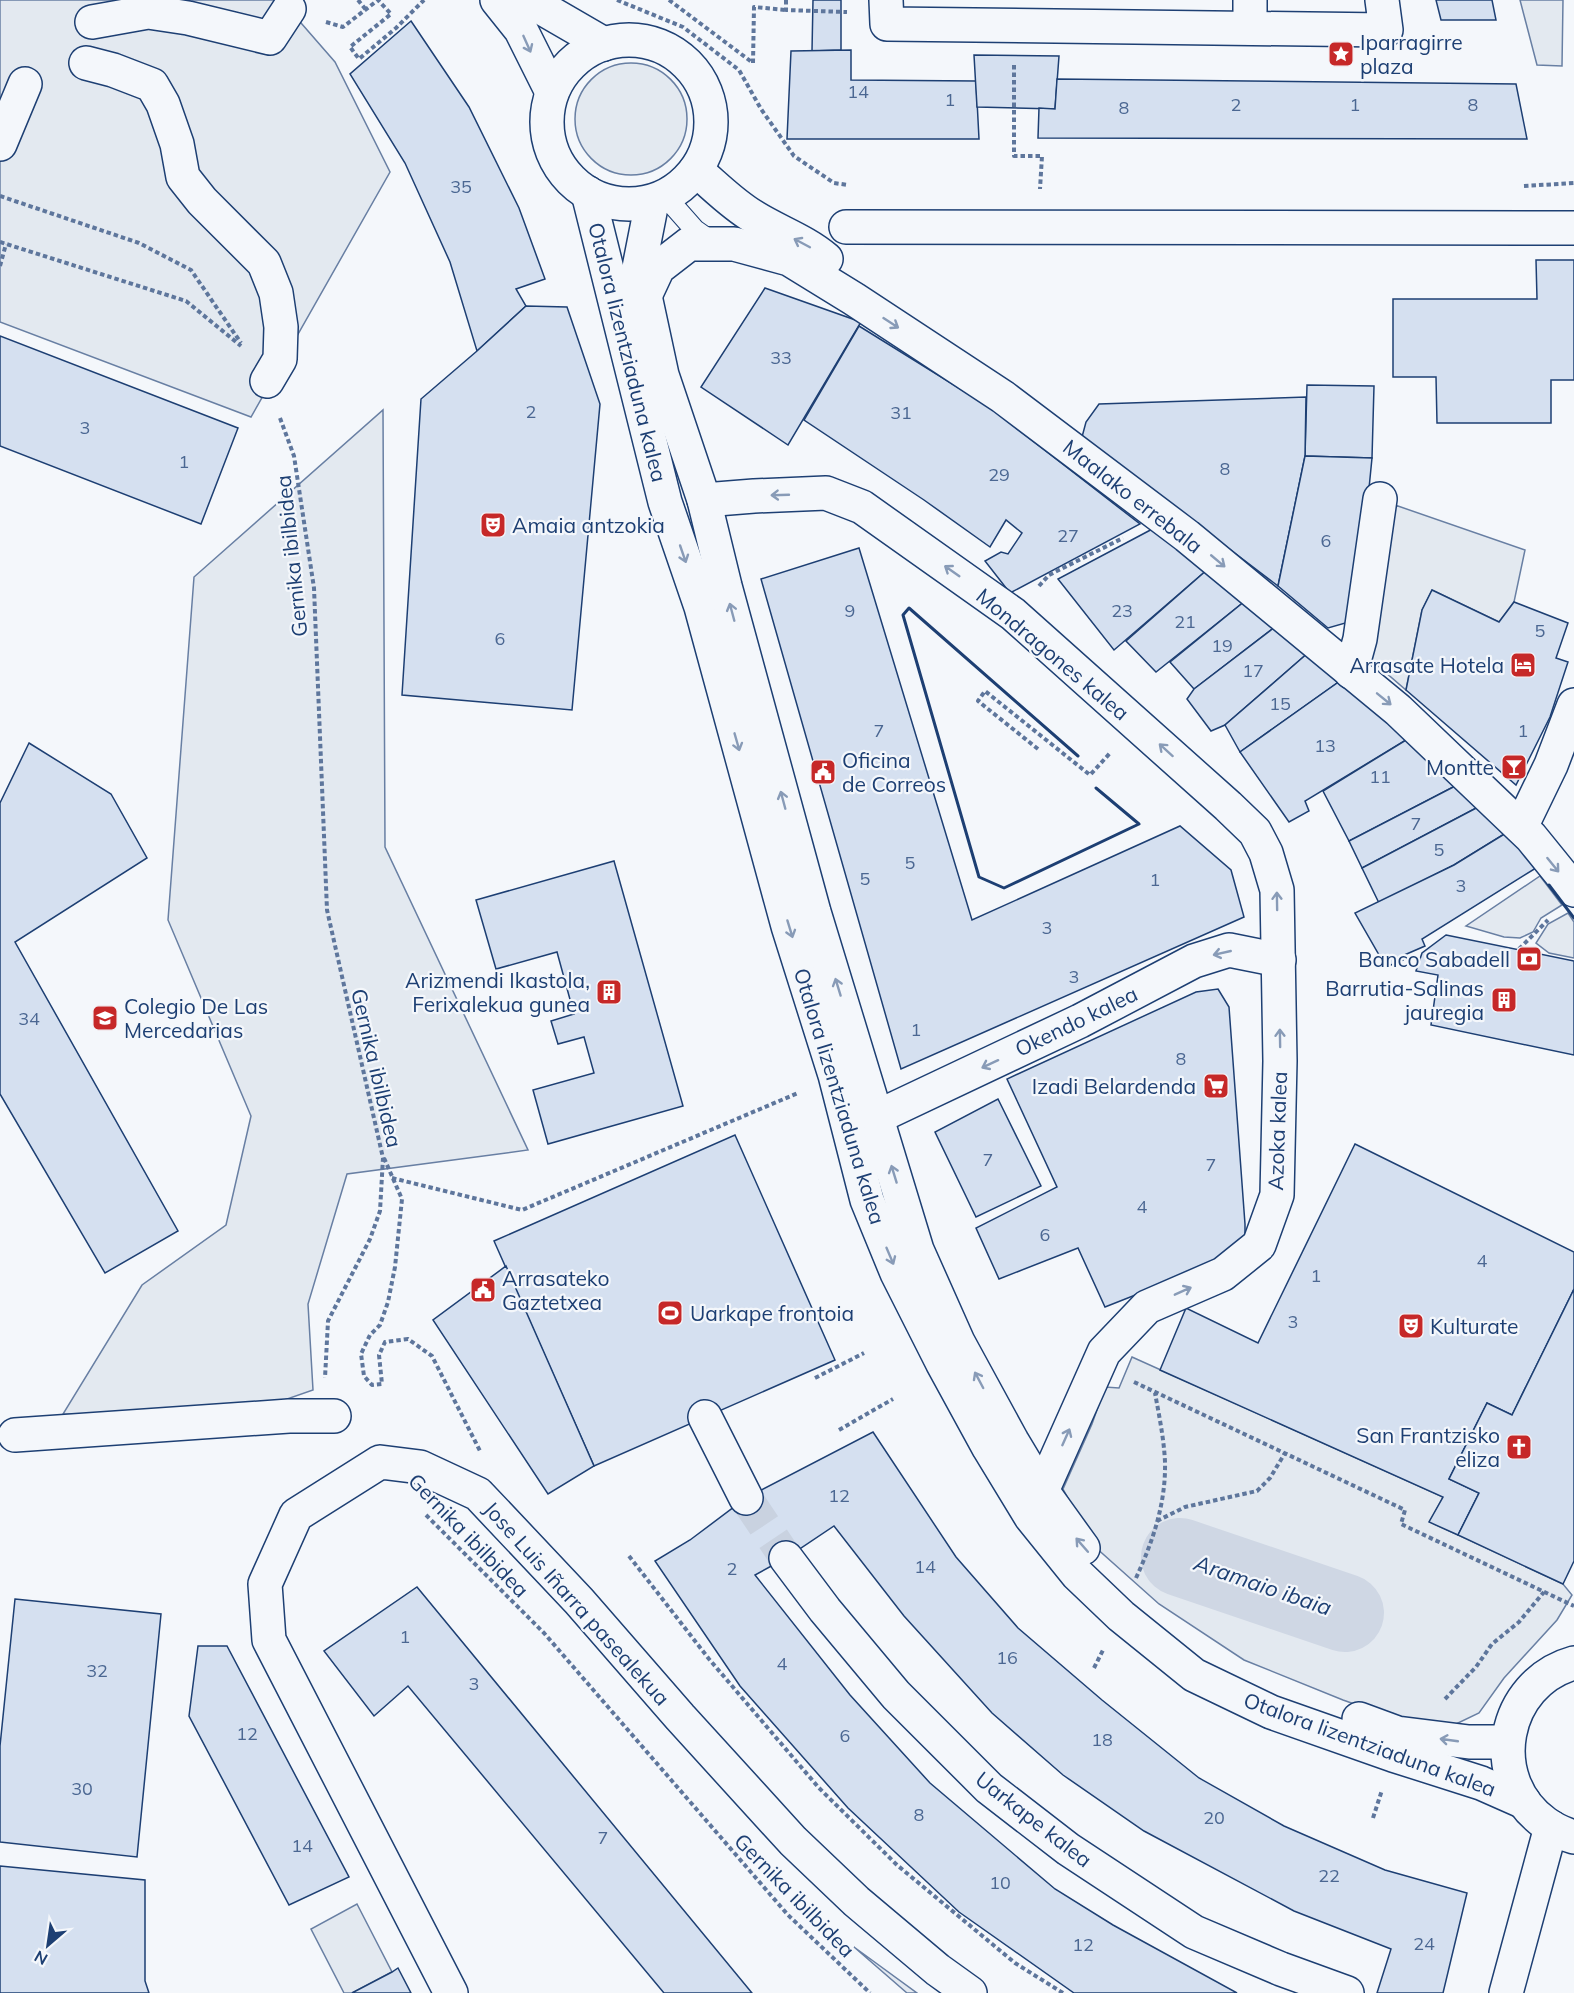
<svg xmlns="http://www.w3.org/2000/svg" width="1574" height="1993" viewBox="0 0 1574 1993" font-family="Mulish,sans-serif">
	<rect width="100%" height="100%" fill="#f4f7fb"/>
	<g fill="#e3e9f0" stroke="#687fa3" stroke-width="1.5">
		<path d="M0 0H281L335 62 390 172 251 417 0 322Z"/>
		<path d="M1520 0H1563L1562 66 1537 65Z"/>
		<circle cx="631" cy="119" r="56"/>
		<path d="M383 410 385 847 528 1150 347 1174 308 1304 313 1390 224 1421 63 1414 142 1285 226 1225 251 1116 168 920 194 577Z"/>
		<path d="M1395 505 1525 550 1514 602 1499 622 1432 590 1422 610 1406 690 1370 659Z"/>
		<path d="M1540 876 1562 905 1541 918 1533 932 1520 938 1504 937 1466 926Z"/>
		<path d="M1568 913 1574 922V958L1549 953 1536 943 1548 924Z"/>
		<path d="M1132 1357 1443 1497 1430 1522 1563 1584 1572 1595 1557 1620 1504 1678 1479 1713 1456 1724 1416 1726 1343 1700 1244 1660 1159 1604 1094 1546 1063 1489 1092 1424 1105 1387 1119 1388Z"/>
		<path d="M357 1904 392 1972 352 1993H344L311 1929Z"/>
		<path d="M854 1947 917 1993H907Z"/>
	</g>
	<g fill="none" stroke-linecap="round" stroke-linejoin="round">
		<path stroke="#cfd7e4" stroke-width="78" d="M1180 1557 1345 1613"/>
	</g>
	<g fill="#d5e0f0" stroke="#1d3f73" stroke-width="1.5">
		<path d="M813 0H841V50L812 51Z"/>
		<path d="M1436 0H1492L1496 20H1441Z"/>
		<path d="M411 21 469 107 519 208 545 279 516 289 526 306 477 351 450 262 405 163 350 74Z"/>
		<path d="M851 50V80L976 81 979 139H787L791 51Z"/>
		<path d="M974 55 1059 56 1055 109 977 107Z"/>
		<path d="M1057 79 1516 84 1527 139 1038 138 1039 108 1055 109Z"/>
		<path d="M1536 260H1574V380H1551V423H1437L1436 377H1393V299H1537Z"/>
		<path d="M765 288 861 322 788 445 701 387Z"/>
		<path d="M526 306 567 307 600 404 572 710 402 695 421 399 477 351Z"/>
		<path d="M859 326 988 406 1140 524 1010 593 985 561 1001 552 1008 554 1022 533 1006 520 990 547 924 500 804 420Z"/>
		<path d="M0 336 238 428 201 524 0 446Z"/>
		<path d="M1307 385 1374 386 1372 458 1305 456Z"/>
		<path d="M1306 397 1305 456 1278 586 1082 437 1086 422 1099 404Z"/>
		<path d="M1305 456 1372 458 1356 620 1328 628 1278 586Z"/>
		<path d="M1158 526 1208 569 1114 650 1058 579Z"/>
		<path d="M859 548 972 920 1180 826 1231 870 1244 917 901 1069 761 579Z"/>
		<path d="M1208 569 1245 601 1156 672 1126 641Z"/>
		<path d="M1432 590 1499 622 1514 602 1568 623 1556 658 1568 662 1550 717 1516 785 1406 690 1422 610Z"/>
		<path d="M1245 601 1275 627 1194 689 1170 662Z"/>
		<path d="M1275 627 1309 652 1225 725 1211 731 1187 699 1194 689Z"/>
		<path d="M1309 652 1340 681 1240 752 1225 725Z"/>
		<path d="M1340 681 1411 737 1305 801 1309 811 1289 822 1240 752Z"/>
		<path d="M1411 737 1461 783 1349 841 1323 791Z"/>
		<path d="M29 743 111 794 147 858 15 942 178 1231 105 1273 0 1094V803Z"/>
		<path d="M1461 783 1482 805 1362 868 1349 841Z"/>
		<path d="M1482 805 1506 833 1454 865 1379 903 1362 868Z"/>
		<path d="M1506 833 1536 868 1422 939 1425 946 1402 956 1403 960 1386 967 1355 913 1454 865Z"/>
		<path d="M614 861 683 1106 548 1144 533 1090 594 1073 584 1037 558 1044 551 1021 574 1014 557 952 496 969 476 900Z"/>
		<path d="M1446 935 1574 961V1055L1431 1025 1438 975 1416 971 1422 953Z"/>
		<path d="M1218 989 1229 1007 1245 1224V1239L1224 1260 1105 1307 1078 1248 999 1279 976 1228 1057 1187 1007 1079 1196 992Z"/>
		<path d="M998 1099 1041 1186 976 1217 935 1132Z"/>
		<path d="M735 1135 835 1360 594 1466 494 1241Z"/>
		<path d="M1355 1144 1574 1252V1289L1512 1415 1487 1403 1449 1479 1479 1493 1458 1535 1429 1522 1443 1497 1160 1370 1186 1308 1258 1343Z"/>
		<path d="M506 1266 594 1466 548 1494 433 1320Z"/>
		<path d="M1574 1289V1561L1563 1584 1458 1535 1479 1493 1449 1479 1487 1403 1512 1415Z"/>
		<path d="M873 1432 956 1557 1018 1628 1102 1700 1199 1778 1284 1826 1385 1870 1467 1893 1443 1993H1377L1391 1949 1294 1911 1144 1831 1063 1775 992 1713 904 1616 834 1526 786 1558 755 1575 850 1695 930 1783 1055 1889 1113 1925 1237 1993H1074L959 1912 848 1808 740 1686 655 1561 690 1540 746 1498Z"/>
		<path d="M417 1587 752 1993H664L408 1686 374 1716 324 1651Z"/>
		<path d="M15 1599 161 1614 137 1857 0 1842V1746Z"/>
		<path d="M198 1646H227L349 1877 289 1905 189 1716Z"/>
		<path d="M0 1866 145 1880V1981L149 1993H0Z"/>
		<path d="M398 1968 411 1993H352L392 1972Z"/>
	</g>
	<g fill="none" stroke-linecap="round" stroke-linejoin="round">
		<path stroke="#c9d2e0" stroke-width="33" stroke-dasharray="33 16" stroke-linecap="butt" d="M746 1498 786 1558"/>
		<g stroke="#1d3f73" stroke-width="22">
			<path id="lane" d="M665 196 695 230 712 242"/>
		</g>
		<g stroke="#1d3f73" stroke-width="36">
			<g id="street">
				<path d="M886 0 887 24 1386 30 1382 0"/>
				<path d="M1250 0V28"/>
				<path d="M92 22 148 12 188 18 270 38 289 9"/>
				<path d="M86 63 113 70 152 85 163 104 177 144 183 177 202 201 264 263 276 293 281 327 280 359 267 381"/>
				<path d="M0 144 25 84"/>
				<path d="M696 170C715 186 732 204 754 217 778 232 805 241 826 259"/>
				<path d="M588 193 665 502 701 607 788 926 835 1075 867 1200 897 1273 942 1362 989 1448 1031 1517 1077 1574 1121 1616 1194 1675 1271 1712 1393 1755 1481 1783 1524 1802"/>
				<path d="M652 202 639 268 662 375 704 500 725 586 814 912 917 1250 958 1342 1012 1441 1042 1491 1083 1548"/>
				<path d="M846 227 1574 228"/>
				<path d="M644 298 658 268 689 244H734L789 259 854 299 1003 397 1187 536 1398 710 1531 837 1574 890"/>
				<path d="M704 500 754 496 826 493 862 507 1013 614 1228 806 1255 832 1266 853 1277 890 1280 1061 1277 1195 1259 1245 1223 1274 1147 1307 1104 1352 1042 1491"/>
				<path d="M1351 672 1360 639 1380 499"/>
				<path d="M1521 827 1551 765 1574 705"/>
				<path d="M877 1117 1080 1021 1194 961 1229 950 1279 960"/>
				<path d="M705 1417 746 1498"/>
				<path d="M15 1435 289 1416H334"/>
				<path d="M786 1558 825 1610 896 1695 989 1788 1068 1849 1194 1932 1281 1969 1347 1993"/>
				<path d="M1574 1663C1502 1683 1484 1779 1545 1823 1553 1829 1564 1834 1574 1837"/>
				<path d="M1359 1719 1397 1733 1469 1742H1507"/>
				<path d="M451 1993 269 1640 265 1584 296 1515 380 1462 420 1467 478 1494 579 1601 680 1717 793 1841 856 1901 938 1970 970 1993"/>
				<path d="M1506 1993 1551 1827"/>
			</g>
		</g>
		<g stroke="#1d3f73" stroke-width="36">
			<g id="secondary">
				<path d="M497 0 521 30 552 92"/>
				<path d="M528 0 604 44"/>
				<circle cx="629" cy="122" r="82"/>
			</g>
		</g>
		<g stroke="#5e769c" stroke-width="4" stroke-dasharray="4.5 3" stroke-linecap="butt">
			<path d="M358 0 366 10"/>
			<path d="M617 0 683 27 739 70 761 109 794 156 834 183 848 185"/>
			<path d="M669 0 753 63 754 7 786 10"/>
			<path d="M786 0V10L847 12"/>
			<path d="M326 22 343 27 378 0 391 14 350 47 359 59 396 28 424 0"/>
			<path d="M1014 65V156H1042L1040 189"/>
			<path d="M1524 186 1574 183"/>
			<path d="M0 196 139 243 191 270 241 343"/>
			<path d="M0 242 186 301 241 346"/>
			<path d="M0 266 6 244"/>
			<path d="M280 418 294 456 314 588 327 910 383 1158 380 1211 370 1239 328 1321 325 1378"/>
			<path d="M1039 586 1049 575 1123 538"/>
			<path d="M1038 749 978 701 985 691 1090 775 1111 752"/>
			<path d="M1519 949 1548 920"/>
			<path d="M384 1158 402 1199 395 1267 388 1302 380 1325 370 1335 361 1354 364 1376 372 1385 382 1384 379 1355 385 1342 408 1339 432 1356 480 1451"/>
			<path d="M392 1178 522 1210 798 1093"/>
			<path d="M815 1378 864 1353"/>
			<path d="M1134 1382 1405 1510 1401 1524 1574 1606"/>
			<path d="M839 1430 893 1399"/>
			<path d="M426 1515 544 1633 788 1915 870 1993"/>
			<path d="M1157 1521 1185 1507 1257 1491 1270 1478 1285 1453"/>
			<path d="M629 1556 709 1659 819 1788 897 1865 1015 1963 1063 1993"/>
			<path d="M1136 1578C1153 1541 1166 1503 1165 1462 1164 1439 1159 1415 1155 1393"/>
			<path d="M1094 1668 1103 1650"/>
			<path d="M1445 1699 1476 1667 1492 1644 1519 1622 1544 1592"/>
			<path d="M1373 1818 1382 1790"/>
		</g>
		<use href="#lane" stroke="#f4f7fb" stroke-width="20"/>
		<use href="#street" stroke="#f4f7fb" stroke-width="33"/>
		<use href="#secondary" stroke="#f4f7fb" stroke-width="33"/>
		<g stroke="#1d3f73" stroke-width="3">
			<path d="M1078 756 909 608 903 615 979 877 1004 888 1139 824 1096 788"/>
			<path d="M1549 885 1574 918"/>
		</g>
	</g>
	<defs><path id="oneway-shaft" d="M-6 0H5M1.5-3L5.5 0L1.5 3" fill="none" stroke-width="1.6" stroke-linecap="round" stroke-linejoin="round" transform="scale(1.5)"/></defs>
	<g stroke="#889bb7">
		<use href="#oneway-shaft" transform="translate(527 44) rotate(66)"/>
		<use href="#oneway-shaft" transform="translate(802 243) rotate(-152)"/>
		<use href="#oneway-shaft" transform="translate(891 323) rotate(33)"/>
		<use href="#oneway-shaft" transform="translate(780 495) rotate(178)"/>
		<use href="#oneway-shaft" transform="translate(683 554) rotate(71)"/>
		<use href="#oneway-shaft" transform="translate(1218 561) rotate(40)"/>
		<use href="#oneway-shaft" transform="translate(952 571) rotate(-145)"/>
		<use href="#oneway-shaft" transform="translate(732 612) rotate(-105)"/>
		<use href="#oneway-shaft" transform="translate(1384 699) rotate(39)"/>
		<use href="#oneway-shaft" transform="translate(737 742) rotate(74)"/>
		<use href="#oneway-shaft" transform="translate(1166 750) rotate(-138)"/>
		<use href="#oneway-shaft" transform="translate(783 800) rotate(-105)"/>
		<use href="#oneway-shaft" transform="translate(1553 865) rotate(51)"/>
		<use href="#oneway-shaft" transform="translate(1277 901) rotate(-91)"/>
		<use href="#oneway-shaft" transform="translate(790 929) rotate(73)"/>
		<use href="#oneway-shaft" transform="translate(1222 953) rotate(167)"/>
		<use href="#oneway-shaft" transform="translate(838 987) rotate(-107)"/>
		<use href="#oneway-shaft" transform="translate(1280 1038) rotate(-91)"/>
		<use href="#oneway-shaft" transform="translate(990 1064) rotate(155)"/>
		<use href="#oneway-shaft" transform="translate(894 1174) rotate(-107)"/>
		<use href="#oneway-shaft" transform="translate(890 1256) rotate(67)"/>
		<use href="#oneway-shaft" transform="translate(1183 1291) rotate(-24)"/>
		<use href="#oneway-shaft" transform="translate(979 1380) rotate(-118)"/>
		<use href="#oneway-shaft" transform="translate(1066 1437) rotate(-66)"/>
		<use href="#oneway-shaft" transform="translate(1082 1545) rotate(-131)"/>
		<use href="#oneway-shaft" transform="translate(1449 1740) rotate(-172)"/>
	</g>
	<defs>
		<g id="sight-square" transform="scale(1.35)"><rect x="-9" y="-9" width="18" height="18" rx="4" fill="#c62828" stroke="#f4f7fb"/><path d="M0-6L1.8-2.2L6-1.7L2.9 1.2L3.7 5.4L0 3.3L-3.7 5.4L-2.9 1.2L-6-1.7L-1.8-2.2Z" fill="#fff"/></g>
		<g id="theatre-square" transform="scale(1.35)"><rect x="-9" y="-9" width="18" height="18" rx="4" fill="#c62828" stroke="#f4f7fb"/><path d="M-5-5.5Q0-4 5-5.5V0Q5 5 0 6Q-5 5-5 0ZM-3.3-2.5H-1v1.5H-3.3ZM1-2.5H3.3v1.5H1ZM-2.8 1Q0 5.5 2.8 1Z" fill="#fff"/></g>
		<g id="hotel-square" transform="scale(1.35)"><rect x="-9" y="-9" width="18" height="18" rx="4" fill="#c62828" stroke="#f4f7fb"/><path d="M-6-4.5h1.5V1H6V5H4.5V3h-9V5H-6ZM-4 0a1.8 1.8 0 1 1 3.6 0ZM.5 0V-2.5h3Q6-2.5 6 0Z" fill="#fff"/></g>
		<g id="bar-square" transform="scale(1.35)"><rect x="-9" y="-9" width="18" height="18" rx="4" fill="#c62828" stroke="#f4f7fb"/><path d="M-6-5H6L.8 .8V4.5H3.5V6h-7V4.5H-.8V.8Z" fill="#fff"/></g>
		<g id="civic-square" transform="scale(1.35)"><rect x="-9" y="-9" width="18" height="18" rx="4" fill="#c62828" stroke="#f4f7fb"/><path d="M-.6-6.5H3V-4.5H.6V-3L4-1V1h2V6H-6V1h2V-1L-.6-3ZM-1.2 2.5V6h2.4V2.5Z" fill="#fff"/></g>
		<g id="bank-square" transform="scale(1.35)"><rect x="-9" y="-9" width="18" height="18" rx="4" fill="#c62828" stroke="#f4f7fb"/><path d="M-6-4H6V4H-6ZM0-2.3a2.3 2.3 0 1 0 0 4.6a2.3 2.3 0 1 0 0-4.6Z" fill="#fff"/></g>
		<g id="building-square" transform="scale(1.35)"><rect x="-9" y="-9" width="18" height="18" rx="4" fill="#c62828" stroke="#f4f7fb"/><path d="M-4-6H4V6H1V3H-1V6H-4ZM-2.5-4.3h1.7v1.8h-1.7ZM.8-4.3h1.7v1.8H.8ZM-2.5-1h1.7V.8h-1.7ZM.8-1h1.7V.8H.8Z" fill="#fff"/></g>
		<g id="school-square" transform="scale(1.35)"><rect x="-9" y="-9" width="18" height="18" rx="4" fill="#c62828" stroke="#f4f7fb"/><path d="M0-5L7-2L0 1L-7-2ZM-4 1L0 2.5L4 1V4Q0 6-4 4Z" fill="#fff"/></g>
		<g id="supermarket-square" transform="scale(1.35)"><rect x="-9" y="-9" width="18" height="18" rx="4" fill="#c62828" stroke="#f4f7fb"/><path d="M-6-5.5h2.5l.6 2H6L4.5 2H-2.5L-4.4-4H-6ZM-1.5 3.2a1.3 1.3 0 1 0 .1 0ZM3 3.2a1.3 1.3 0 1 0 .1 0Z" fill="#fff"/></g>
		<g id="stadium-square" transform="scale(1.35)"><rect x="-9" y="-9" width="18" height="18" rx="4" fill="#c62828" stroke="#f4f7fb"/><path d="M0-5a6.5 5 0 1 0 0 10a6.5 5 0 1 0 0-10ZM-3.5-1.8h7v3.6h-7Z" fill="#fff"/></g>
		<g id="church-square" transform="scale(1.35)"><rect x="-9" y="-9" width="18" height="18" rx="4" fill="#c62828" stroke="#f4f7fb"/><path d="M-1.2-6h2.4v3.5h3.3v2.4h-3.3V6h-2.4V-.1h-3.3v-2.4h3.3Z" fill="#fff"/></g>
	</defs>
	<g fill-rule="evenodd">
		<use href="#sight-square" x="1341" y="54"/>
		<use href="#theatre-square" x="493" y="525"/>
		<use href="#hotel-square" x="1523" y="665"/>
		<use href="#bar-square" x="1514" y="767"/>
		<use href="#civic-square" x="823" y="772"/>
		<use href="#bank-square" x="1529" y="959"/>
		<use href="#building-square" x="609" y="992"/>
		<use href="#building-square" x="1504" y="1000"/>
		<use href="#school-square" x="105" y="1018"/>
		<use href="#supermarket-square" x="1216" y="1086"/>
		<use href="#civic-square" x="483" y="1290"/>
		<use href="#stadium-square" x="670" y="1313"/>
		<use href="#theatre-square" x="1411" y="1326"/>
		<use href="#church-square" x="1519" y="1447"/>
	</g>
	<g text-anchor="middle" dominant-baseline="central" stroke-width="4.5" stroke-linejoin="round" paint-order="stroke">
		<g font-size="18" fill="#4b6792">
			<text x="858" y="91">14</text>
			<text x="950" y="99">1</text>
			<text x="1236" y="104">2</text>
			<text x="1355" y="104">1</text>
			<text x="1473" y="104">8</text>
			<text x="1124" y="107">8</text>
			<text x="461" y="186">35</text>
			<text x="781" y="357">33</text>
			<text x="531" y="411">2</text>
			<text x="901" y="412">31</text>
			<text x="85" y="427">3</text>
			<text x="184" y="461">1</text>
			<text x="1225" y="468">8</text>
			<text x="999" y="474">29</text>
			<text x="1068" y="535">27</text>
			<text x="1326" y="540">6</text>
			<text x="850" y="610">9</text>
			<text x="1122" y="610">23</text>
			<text x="1185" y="621">21</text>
			<text x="1540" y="630">5</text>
			<text x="500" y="638">6</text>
			<text x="1222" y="645">19</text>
			<text x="1253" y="670">17</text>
			<text x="1280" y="703">15</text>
			<text x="879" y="730">7</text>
			<text x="1523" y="730">1</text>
			<text x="1325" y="745">13</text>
			<text x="1380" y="776">11</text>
			<text x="1416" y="823">7</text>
			<text x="1439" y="849">5</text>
			<text x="910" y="862">5</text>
			<text x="865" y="878">5</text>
			<text x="1155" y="879">1</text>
			<text x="1461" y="885">3</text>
			<text x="1047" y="927">3</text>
			<text x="1074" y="976">3</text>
			<text x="29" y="1018">34</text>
			<text x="916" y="1029">1</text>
			<text x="1181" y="1058">8</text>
			<text x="988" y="1159">7</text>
			<text x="1211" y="1164">7</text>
			<text x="1142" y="1206">4</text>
			<text x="1045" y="1234">6</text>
			<text x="1482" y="1260">4</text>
			<text x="1316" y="1275">1</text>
			<text x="1293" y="1321">3</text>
			<text x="839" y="1495">12</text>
			<text x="925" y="1566">14</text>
			<text x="732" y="1568">2</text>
			<text x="405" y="1636">1</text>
			<text x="1007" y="1657">16</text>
			<text x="782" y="1663">4</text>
			<text x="97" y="1670">32</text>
			<text x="474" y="1683">3</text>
			<text x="247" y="1733">12</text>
			<text x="845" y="1735">6</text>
			<text x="1102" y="1739">18</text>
			<text x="82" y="1788">30</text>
			<text x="919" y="1814">8</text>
			<text x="1214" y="1817">20</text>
			<text x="603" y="1837">7</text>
			<text x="302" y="1845">14</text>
			<text x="1329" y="1875">22</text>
			<text x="1000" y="1882">10</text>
			<text x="1424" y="1943">24</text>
			<text x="1083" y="1944">12</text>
		</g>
		<g font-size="21" fill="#1d3f73" stroke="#f4f7fb" text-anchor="start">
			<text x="1360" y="42">Iparragirre<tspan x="1360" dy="24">plaza</tspan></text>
			<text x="512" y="525">Amaia antzokia</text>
			<text x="1504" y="665" text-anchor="end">Arrasate Hotela</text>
			<text x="842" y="760">Oficina<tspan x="842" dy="24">de Correos</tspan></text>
			<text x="1494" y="767" text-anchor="end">Montte</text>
			<text x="1510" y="959" text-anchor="end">Banco Sabadell</text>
			<text x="590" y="980" text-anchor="end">Arizmendi Ikastola,<tspan x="590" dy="24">Ferixalekua gunea</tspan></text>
			<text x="1484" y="988" text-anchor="end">Barrutia-Salinas<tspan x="1484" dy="24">jauregia</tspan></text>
			<text x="124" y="1006">Colegio De Las<tspan x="124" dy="24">Mercedarias</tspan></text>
			<text x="1196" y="1086" text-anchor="end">Izadi Belardenda</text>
			<text x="502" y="1278">Arrasateko<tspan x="502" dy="24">Gaztetxea</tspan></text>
			<text x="690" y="1313">Uarkape frontoia</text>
			<text x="1430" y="1326">Kulturate</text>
			<text x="1500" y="1435" text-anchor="end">San Frantzisko<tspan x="1500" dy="24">eliza</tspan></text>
		</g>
		<g font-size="21" fill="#1d3f73" stroke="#f4f7fb">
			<text transform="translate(628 352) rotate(76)">Otalora lizentziaduna kalea</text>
			<text transform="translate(1133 496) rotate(38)">Maalako errebala</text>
			<text transform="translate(291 556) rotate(-96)">Gernika ibilbidea</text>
			<text transform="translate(1053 654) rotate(40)">Mondragones kalea</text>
			<text transform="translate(1076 1021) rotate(-26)">Okendo kalea</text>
			<text transform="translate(377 1068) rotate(77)">Gernika ibilbidea</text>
			<text transform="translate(840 1096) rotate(73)">Otalora lizentziaduna kalea</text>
			<text transform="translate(1277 1131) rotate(-88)">Azoka kalea</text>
			<text transform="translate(469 1535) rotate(46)">Gernika ibilbidea</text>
			<text transform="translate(577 1603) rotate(48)">Jose Luis Iñarra pasealekua</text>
			<text transform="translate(1370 1744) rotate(20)">Otalora lizentziaduna kalea</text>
			<text transform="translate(1034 1819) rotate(38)">Uarkape kalea</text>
			<text transform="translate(795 1895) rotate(46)">Gernika ibilbidea</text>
		</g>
		<g font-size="22" font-style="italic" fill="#1d3f73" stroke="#f4f7fb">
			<text transform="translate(1263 1585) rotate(19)">Aramaio ibaia</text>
		</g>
	</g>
	<g transform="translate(48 1945) rotate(209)" stroke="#f4f7fb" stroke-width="4.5" paint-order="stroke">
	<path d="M0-4.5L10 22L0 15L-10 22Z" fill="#1d3f73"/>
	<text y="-9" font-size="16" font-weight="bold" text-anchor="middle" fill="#1d3f73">N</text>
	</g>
</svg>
